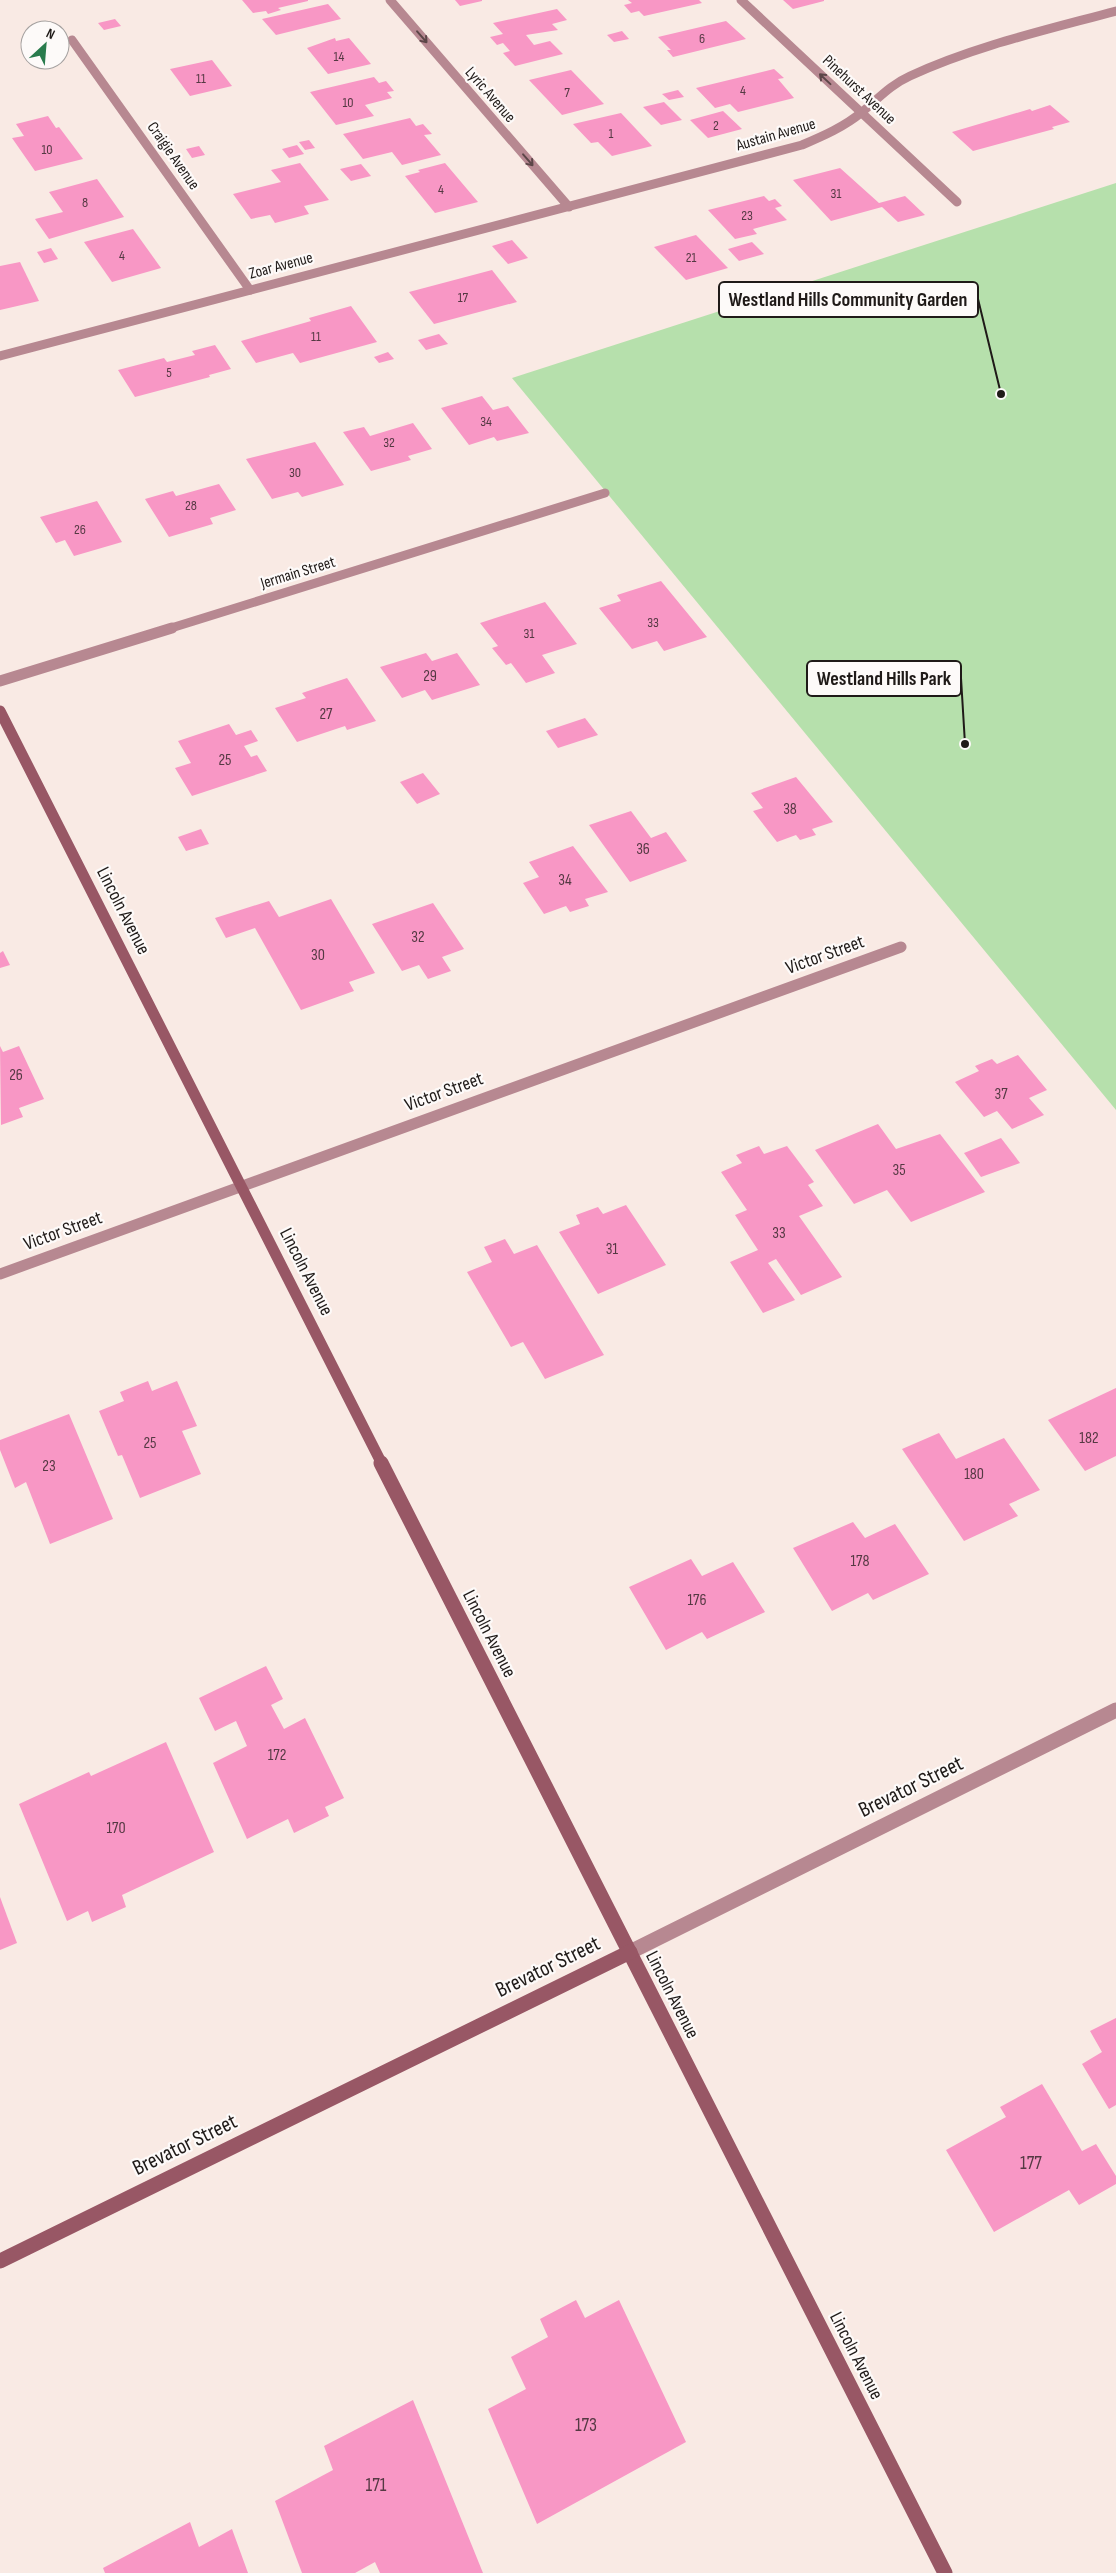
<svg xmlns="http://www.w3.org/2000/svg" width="1116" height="2573" viewBox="0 0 1116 2573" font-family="'Sofia Sans Condensed',sans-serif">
	<rect width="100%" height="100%" fill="#f9eae4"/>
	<path fill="#b6e0ac" d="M1116 183V1110L512 378Z"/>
	<g fill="#f897c5">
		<path d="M242 0H308V1L278 8 281 10 268 14 266 11 253 13Z"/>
		<path d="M455 0H482V1L460 6Z"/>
		<path d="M628 0H699L702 3 644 16 639 11 631 13 624 5 632 3Z"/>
		<path d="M783 0H824V1L793 9Z"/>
		<path d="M328 4 341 19 276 35 262 19Z"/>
		<path d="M557 9 567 20 552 24 558 30 526 35 534 45 550 41 563 54 515 66 503 53 510 51 503 43 497 45 490 37 503 34 493 23Z"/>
		<path d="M115 19 121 26 104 30 98 23Z"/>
		<path d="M726 21 746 39 673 57 667 50H671L658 37Z"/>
		<path d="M622 31 629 39 614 42 607 35Z"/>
		<path d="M335 38 336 41 349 38 371 64 328 74 307 48Z"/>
		<path d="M212 60 232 86 190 96 170 69Z"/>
		<path d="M774 69 784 78 778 79 794 98 738 112 730 104 715 108 696 88Z"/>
		<path d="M571 70 604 104 562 115 529 80Z"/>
		<path d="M374 77 379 83 386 81 394 91 387 92 392 98 365 105 374 116 336 125 310 92Z"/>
		<path d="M678 90 684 97 669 100 662 94Z"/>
		<path d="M664 102 682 120 661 125 643 107Z"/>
		<path d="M1050 105 1070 122 1052 127 1054 129 973 151 952 132 1030 109 1032 111Z"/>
		<path d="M723 111 742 129 708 138 690 120Z"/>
		<path d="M621 113 652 146 612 156 598 142 591 143 573 124Z"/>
		<path d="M48 116 56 128 59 127 83 159 35 171 12 138 24 136 16 124Z"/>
		<path d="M410 118 416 126 423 124 432 134 424 135 441 155 402 165 392 152 363 159 343 134Z"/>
		<path d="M309 140 315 148 305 150 299 142Z"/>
		<path d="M297 145 304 154 289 158 282 149Z"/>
		<path d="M199 146 205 155 192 158 186 149Z"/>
		<path d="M300 163 329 200 304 206 309 214 275 223 270 215 251 219 233 194 281 182 271 170Z"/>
		<path d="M445 163 478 202 435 213 405 176 420 172 418 170Z"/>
		<path d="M361 164 371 176 351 181 340 169Z"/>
		<path d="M840 168 879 203 905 196 925 215 898 222 882 207 831 221 793 180Z"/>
		<path d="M97 179 124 217 49 239 35 219 63 212 49 192Z"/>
		<path d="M764 196 769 201 775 199 782 206 775 208 787 220 753 229 757 234 735 239 708 210Z"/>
		<path d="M133 229 161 268 112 282 84 242Z"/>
		<path d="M696 235 728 268 686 280 654 247Z"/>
		<path d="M512 240 528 258 508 264 492 246Z"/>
		<path d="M752 242 764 254 739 261 728 249Z"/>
		<path d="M51 248 58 259 44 263 37 252Z"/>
		<path d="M20 262 39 301 0 310V266Z"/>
		<path d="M492 270 517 302 434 324 409 292Z"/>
		<path d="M351 306 377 342 300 363 293 353 256 363 241 341 311 321 309 318Z"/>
		<path d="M439 334 448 344 426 350 418 340Z"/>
		<path d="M215 345 231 369 209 375 210 377 135 397 118 370 164 358 167 362 195 355 192 351Z"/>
		<path d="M388 352 394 359 379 363 374 357Z"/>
		<path d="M482 396 493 410 508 406 529 433 497 441 494 437 469 445 441 408Z"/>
		<path d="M413 423 432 449 408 456 411 460 371 471 343 432 364 427 370 436Z"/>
		<path d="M315 442 344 485 302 497 298 492 272 499 246 459Z"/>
		<path d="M219 484 236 510 210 518 213 524 169 537 145 499 173 491 176 496Z"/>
		<path d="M97 501 122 542 74 556 65 540 56 543 40 517Z"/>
		<path d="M661 581 707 637 664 651 657 641 632 649 599 608 621 601 617 595Z"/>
		<path d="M545 602 577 644 542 655 555 673 526 683 511 663 506 665 492 648 498 646 480 623Z"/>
		<path d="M426 653 432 661 457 653 480 685 432 700 425 690 402 698 380 667Z"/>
		<path d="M347 678 376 721 347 730 345 726 297 742 275 708 306 698 302 693Z"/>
		<path d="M585 718 598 735 558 748 546 731Z"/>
		<path d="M229 724 236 735 251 730 258 741 244 746 251 757 257 755 267 771 192 796 175 768 191 763 178 741Z"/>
		<path d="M423 773 440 794 417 804 400 782Z"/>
		<path d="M796 777 833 822 812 829 816 835 800 840 796 835 777 842 753 811 763 808 751 793Z"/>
		<path d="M631 811 651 838 666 832 687 861 630 882 589 825Z"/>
		<path d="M201 829 209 844 186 851 178 837Z"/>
		<path d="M573 846 608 892 585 899 589 906 570 912 566 906 544 914 523 883 539 877 529 862Z"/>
		<path d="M331 899 375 973 349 982 354 991 301 1010 255 928 226 938 215 918 269 901 279 917Z"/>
		<path d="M433 903 464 949 442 957 451 971 428 979 419 965 402 971 372 924Z"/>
		<path d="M3 951 10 965 0 968V953Z"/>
		<path d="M0 1046 3 1052 19 1046 44 1099 19 1108 23 1117 1 1125Z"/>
		<path d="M1018 1055 1047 1090 1029 1098 1044 1115 1012 1129 997 1111 984 1117 955 1082 979 1071 975 1066 992 1059 997 1064Z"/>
		<path d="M878 1124 896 1149 940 1134 985 1192 911 1222 887 1190 854 1204 815 1150Z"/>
		<path d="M1001 1138 1020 1163 981 1177 964 1153Z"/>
		<path d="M759 1146 764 1154 787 1146 814 1182 808 1185 823 1206 799 1216 842 1277 801 1295 776 1259 768 1263 795 1300 763 1313 730 1262 758 1250 735 1215 747 1210 721 1172 742 1163 736 1155Z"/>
		<path d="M626 1205 666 1265 598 1294 559 1232 580 1224 576 1215 598 1207 603 1214Z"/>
		<path d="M505 1239 514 1254 537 1245 604 1355 545 1379 523 1342 511 1347 467 1272 492 1262 484 1247Z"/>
		<path d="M148 1381 152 1391 177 1381 197 1426 182 1431 201 1474 140 1498 122 1455 118 1456 99 1411 124 1401 120 1392Z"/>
		<path d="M1116 1388V1456L1085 1471 1048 1420Z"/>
		<path d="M69 1414 113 1519 50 1544 26 1482 15 1488 0 1450V1440Z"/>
		<path d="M939 1433 956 1459 1004 1438 1040 1490 1009 1504 1018 1516 964 1541 902 1449Z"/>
		<path d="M853 1522 865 1538 895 1524 929 1574 873 1600 868 1593 832 1611 793 1548Z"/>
		<path d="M691 1559 702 1576 733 1562 765 1612 707 1639 702 1632 666 1650 629 1587Z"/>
		<path d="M266 1666 283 1699 271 1705 284 1729 305 1718 344 1798 325 1807 329 1816 294 1833 288 1819 247 1839 213 1763 247 1746 236 1721 215 1731 199 1698Z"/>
		<path d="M166 1742 214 1852 122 1895 126 1907 92 1922 88 1911 67 1921 19 1804 89 1772 91 1776Z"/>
		<path d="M0 1897 17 1943 0 1950Z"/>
		<path d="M1116 2018V2105L1109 2109 1082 2064 1102 2052 1090 2031Z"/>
		<path d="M1042 2084 1082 2151 1096 2144 1116 2176V2184L1079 2205 1069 2190 994 2232 946 2150 1006 2117 1000 2107Z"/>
		<path d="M576 2300 585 2318 619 2300 686 2442 537 2524 488 2409 526 2389 511 2357 548 2337 540 2319Z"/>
		<path d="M413 2400 483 2573H380L375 2562 355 2573H302L275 2501 333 2470 324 2446Z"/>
		<path d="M190 2522 199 2547 232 2529 248 2573H105L103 2568Z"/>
	</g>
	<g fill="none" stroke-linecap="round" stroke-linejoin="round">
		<g stroke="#b78891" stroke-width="9">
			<path d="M390 0 569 207"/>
			<path d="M741 0 957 202"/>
			<path d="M72 40 250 290"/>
			<path d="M0 356 802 145C823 136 844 127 862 112 878 99 890 85 910 76 975 46 1046 30 1116 11"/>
			<path d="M168 629 605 493"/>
		</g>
		<g stroke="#b78891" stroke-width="11">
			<path d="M0 681 172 628"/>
			<path d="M0 1274 901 947"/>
		</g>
		<path stroke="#b78891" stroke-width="15" d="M630 1952 1116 1710"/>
		<path stroke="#985765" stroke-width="11" d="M0 711 382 1464"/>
		<g stroke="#985765" stroke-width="15">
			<path d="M381 1463 945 2573"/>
			<path d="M0 2261 630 1952"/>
		</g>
	</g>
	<defs><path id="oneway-shaft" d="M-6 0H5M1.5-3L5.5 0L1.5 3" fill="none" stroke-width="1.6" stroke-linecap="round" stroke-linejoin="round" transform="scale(1.25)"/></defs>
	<g stroke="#5c4648">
		<use href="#oneway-shaft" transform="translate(422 37) rotate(49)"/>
		<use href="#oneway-shaft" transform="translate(825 79) rotate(-137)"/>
		<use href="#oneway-shaft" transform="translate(528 160) rotate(49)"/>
	</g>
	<g text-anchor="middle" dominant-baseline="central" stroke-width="4.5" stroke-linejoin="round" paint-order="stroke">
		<g font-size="14" fill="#553943">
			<text x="702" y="38">6</text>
			<text x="339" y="56">14</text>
			<text x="201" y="78">11</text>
			<text x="743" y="90">4</text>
			<text x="567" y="92">7</text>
			<text x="348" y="102">10</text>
			<text x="716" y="125">2</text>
			<text x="611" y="133">1</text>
			<text x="47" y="149">10</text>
			<text x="441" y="189">4</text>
			<text x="836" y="193">31</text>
			<text x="85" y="202">8</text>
			<text x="747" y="215">23</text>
			<text x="122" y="255">4</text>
			<text x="691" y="257">21</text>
			<text x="463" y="297">17</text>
			<text x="316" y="336">11</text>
			<text x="169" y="372">5</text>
			<text x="486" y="421">34</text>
			<text x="389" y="442">32</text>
			<text x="295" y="472">30</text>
			<text x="191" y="505">28</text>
			<text x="80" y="529">26</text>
			<text x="653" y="622">33</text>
			<text x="529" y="633">31</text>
		</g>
		<g font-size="16" fill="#1f1a18" stroke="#fdfaf9">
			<text transform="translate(859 90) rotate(43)">Pinehurst Avenue</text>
			<text transform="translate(490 95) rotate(49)">Lyric Avenue</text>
			<text transform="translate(776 135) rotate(-16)">Austain Avenue</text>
			<text transform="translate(173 156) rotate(55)">Craigie Avenue</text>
			<text transform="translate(281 266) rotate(-15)">Zoar Avenue</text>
			<text transform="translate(298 573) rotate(-17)">Jermain Street</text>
		</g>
		<g font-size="16" fill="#553943">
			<text x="430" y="676">29</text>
			<text x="326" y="714">27</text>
			<text x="225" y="760">25</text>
			<text x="790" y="809">38</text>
			<text x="643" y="849">36</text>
			<text x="565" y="880">34</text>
			<text x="418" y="937">32</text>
			<text x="318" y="955">30</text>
			<text x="16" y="1075">26</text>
			<text x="1001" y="1094">37</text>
			<text x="899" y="1170">35</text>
			<text x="779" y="1233">33</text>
			<text x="612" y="1249">31</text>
			<text x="1089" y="1438">182</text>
			<text x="150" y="1443">25</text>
			<text x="49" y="1466">23</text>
			<text x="974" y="1474">180</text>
			<text x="860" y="1561">178</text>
			<text x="697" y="1600">176</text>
			<text x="277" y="1755">172</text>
			<text x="116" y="1828">170</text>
		</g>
		<g font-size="19" fill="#1f1a18" stroke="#fdfaf9">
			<text transform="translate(123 911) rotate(63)">Lincoln Avenue</text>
			<text transform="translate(825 955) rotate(-20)">Victor Street</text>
			<text transform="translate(444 1092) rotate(-20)">Victor Street</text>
			<text transform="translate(63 1231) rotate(-20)">Victor Street</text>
			<text transform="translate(306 1272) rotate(63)">Lincoln Avenue</text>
			<text transform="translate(489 1634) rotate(63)">Lincoln Avenue</text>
			<text transform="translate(672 1995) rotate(63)">Lincoln Avenue</text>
			<text transform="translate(856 2356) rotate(63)">Lincoln Avenue</text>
		</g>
		<g font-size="19" fill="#553943">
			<text x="1031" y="2163">177</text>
			<text x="586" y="2425">173</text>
			<text x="376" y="2485">171</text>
		</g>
		<g font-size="22" fill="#1f1a18" stroke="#fdfaf9">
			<text transform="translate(911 1787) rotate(-26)">Brevator Street</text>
			<text transform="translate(548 1967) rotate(-26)">Brevator Street</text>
			<text transform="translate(185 2145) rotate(-26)">Brevator Street</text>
		</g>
	</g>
	<path fill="none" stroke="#1f1a18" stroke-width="2" d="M1001 394L978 299M965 744L961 678"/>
	<g fill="#1f1a18" stroke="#fdfaf9" stroke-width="2">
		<circle cx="1001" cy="394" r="5"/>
		<circle cx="965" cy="744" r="5"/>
	</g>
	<g fill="#fdfaf9" stroke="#1f1a18" stroke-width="2">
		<rect x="719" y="282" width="259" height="35" rx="5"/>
		<rect x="807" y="661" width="154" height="35" rx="5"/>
	</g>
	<g font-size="20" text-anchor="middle" font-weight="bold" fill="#1f1a18">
		<text x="848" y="306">Westland Hills Community Garden</text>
		<text x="884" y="685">Westland Hills Park</text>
	</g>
	<g transform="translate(45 45) rotate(26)"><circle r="24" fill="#fdfaf9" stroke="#a4a09f"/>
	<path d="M0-4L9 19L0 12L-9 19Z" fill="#297b4d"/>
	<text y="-8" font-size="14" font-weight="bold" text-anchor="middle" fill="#1f1a18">N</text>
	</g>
</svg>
